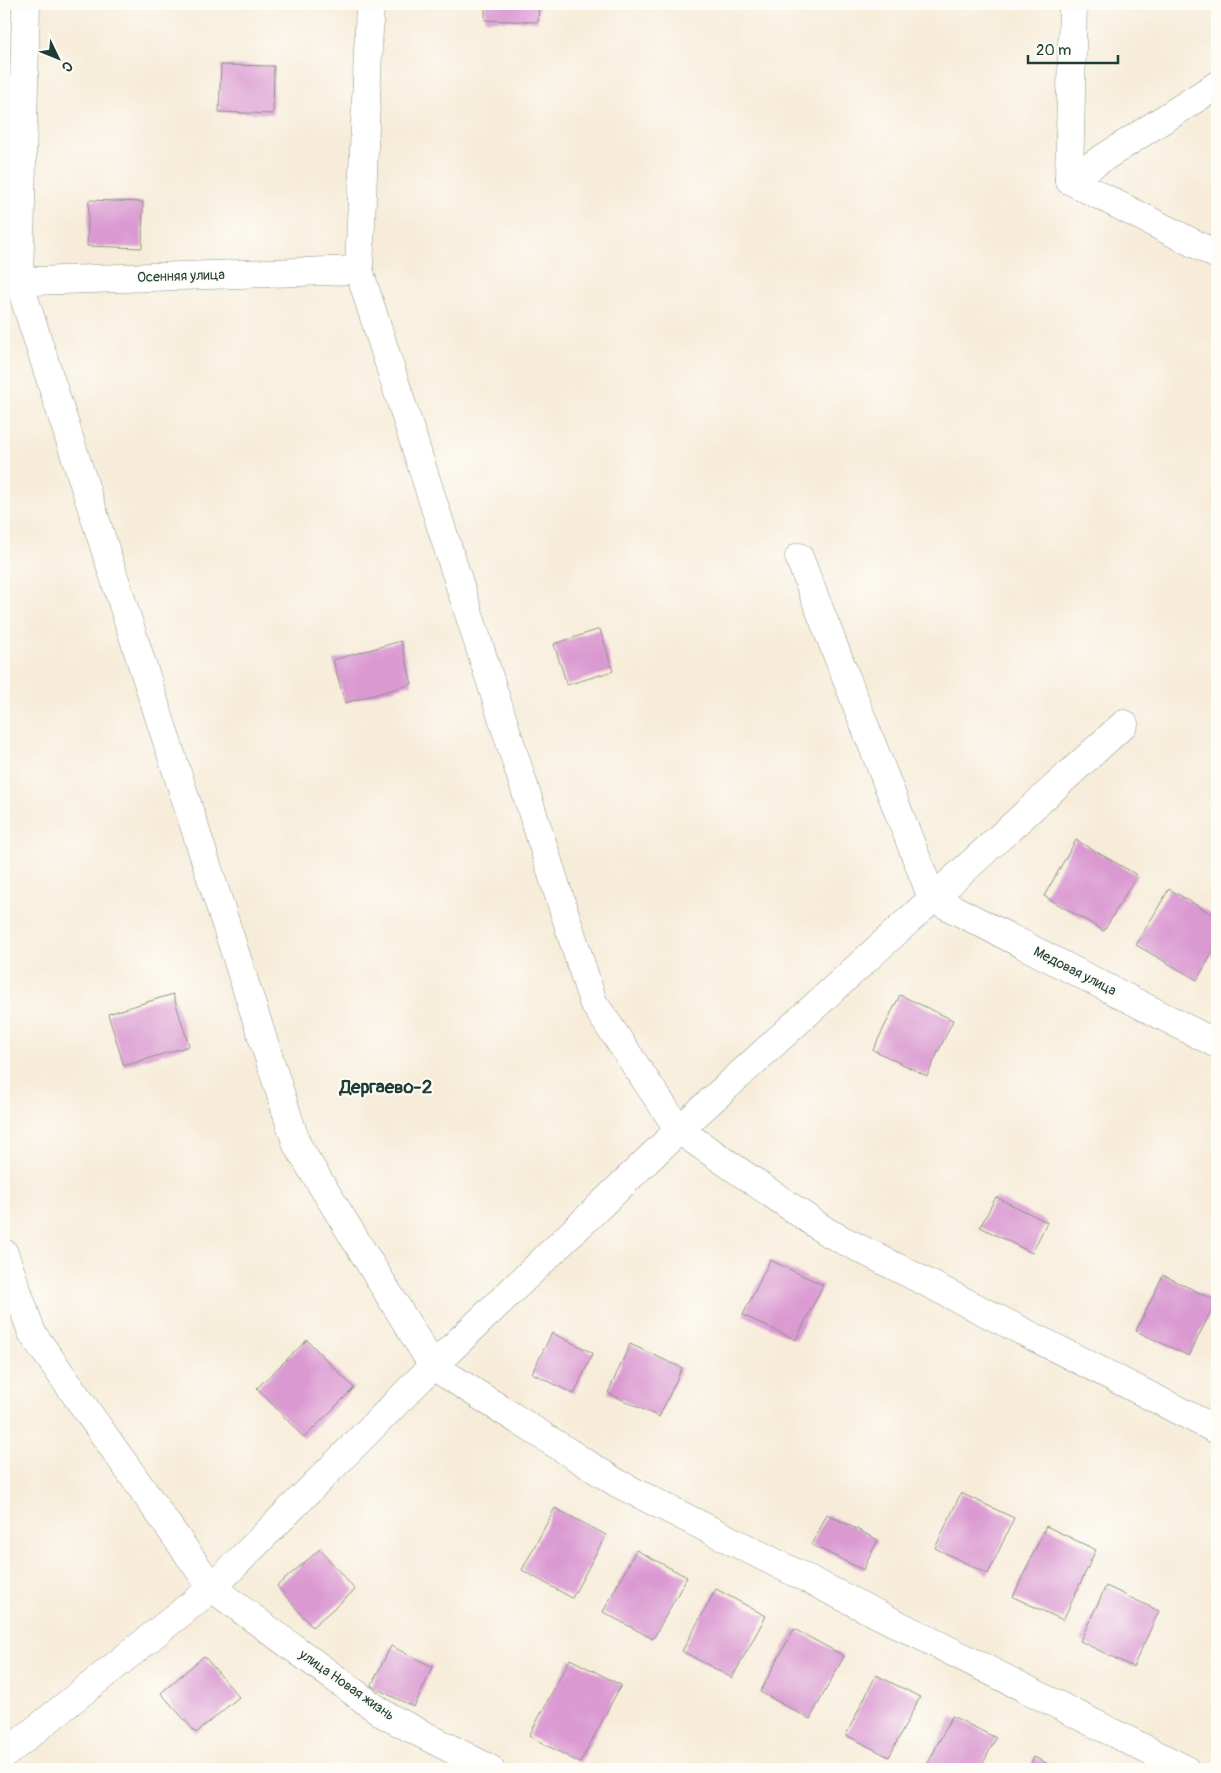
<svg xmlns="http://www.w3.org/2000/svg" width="1221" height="1773" viewBox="0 0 1221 1773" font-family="Pangolin,sans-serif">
	<rect width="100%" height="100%" fill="#fdfcf7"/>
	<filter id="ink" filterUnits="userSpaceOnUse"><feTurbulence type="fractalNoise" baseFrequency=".02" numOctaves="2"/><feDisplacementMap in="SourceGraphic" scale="10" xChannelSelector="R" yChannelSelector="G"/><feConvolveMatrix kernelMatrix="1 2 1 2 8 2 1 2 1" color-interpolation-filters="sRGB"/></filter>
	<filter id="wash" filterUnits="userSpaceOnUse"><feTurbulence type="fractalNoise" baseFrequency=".0096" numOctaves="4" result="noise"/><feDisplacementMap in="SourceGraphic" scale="20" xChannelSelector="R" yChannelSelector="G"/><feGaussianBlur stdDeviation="1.12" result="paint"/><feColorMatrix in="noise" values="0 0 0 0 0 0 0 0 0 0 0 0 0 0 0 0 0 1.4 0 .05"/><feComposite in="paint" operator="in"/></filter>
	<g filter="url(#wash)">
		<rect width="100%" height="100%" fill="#f7ecd9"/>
		<g id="blocks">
			<g fill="#da99d1">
				<path d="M485 4H539L538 22 485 20Z"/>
				<path d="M221 65 274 66 273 114 219 112Z"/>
				<path d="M89 200 143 202 142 248 87 246Z"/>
				<path d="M600 629 613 671 567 685 554 644Z"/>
				<path d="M401 641 412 684 345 703 333 660Z"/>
				<path d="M1076 840 1137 875 1104 931 1044 896Z"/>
				<path d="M1169 889 1217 917V945L1197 980 1136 945Z"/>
				<path d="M173 994 189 1046 124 1066 108 1014Z"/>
				<path d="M900 995 953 1020 927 1076 873 1050Z"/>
				<path d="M996 1197 1047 1222 1032 1253 980 1227Z"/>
				<path d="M770 1260 823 1285 796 1340 743 1315Z"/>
				<path d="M1163 1275 1216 1301 1189 1356 1136 1331Z"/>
				<path d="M552 1333 593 1353 574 1394 532 1373Z"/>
				<path d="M307 1340 354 1388 304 1438 257 1388Z"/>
				<path d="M630 1344 682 1368 659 1417 608 1393Z"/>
				<path d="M961 1493 1014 1518 988 1574 935 1548Z"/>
				<path d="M555 1508 606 1535 572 1598 522 1570Z"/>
				<path d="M827 1514 878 1540 863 1570 812 1545Z"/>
				<path d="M1046 1526 1096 1550 1063 1620 1013 1597Z"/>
				<path d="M320 1549 355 1590 312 1627 277 1586Z"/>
				<path d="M636 1550 687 1577 653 1639 603 1612Z"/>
				<path d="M1106 1586 1159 1611 1133 1667 1080 1641Z"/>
				<path d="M716 1589 766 1616 732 1678 682 1651Z"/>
				<path d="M794 1629 844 1656 810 1719 760 1692Z"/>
				<path d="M391 1646 433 1667 414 1707 371 1686Z"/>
				<path d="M204 1656 239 1697 196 1733 161 1693Z"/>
				<path d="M570 1659 621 1685 580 1763 529 1736Z"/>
				<path d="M876 1675 920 1697 889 1757 846 1735Z"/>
				<path d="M952 1716 996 1738 980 1769H925Z"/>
				<path d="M1034 1757 1059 1769H1029Z"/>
			</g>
		</g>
	</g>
	<g filter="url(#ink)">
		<use href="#blocks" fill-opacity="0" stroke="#8b9486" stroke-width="1"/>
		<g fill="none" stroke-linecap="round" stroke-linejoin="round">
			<g stroke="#8b9486" stroke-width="29">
				<g id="minor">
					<path d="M26 4 19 282 297 1145 433 1366 617 1483 1185 1769"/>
					<path d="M370 4 359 270 593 1002 679 1130 827 1232 1217 1430"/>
					<path d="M1073 4 1069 180 1217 85"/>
					<path d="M1069 180 1217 255"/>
					<path d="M4 282 359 270"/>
					<path d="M799 557 932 898 1217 1044"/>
					<path d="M4 1253 32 1333 212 1588 385 1715 490 1769"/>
					<path d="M4 1755 212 1588 433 1366 679 1130 1124 724"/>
				</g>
			</g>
			<use href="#minor" stroke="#fff" stroke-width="28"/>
		</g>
	</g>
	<g text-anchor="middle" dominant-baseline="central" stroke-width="4" stroke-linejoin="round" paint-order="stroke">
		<g font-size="14" fill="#1f3d34" stroke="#fdfcf7">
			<text transform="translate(181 276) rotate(-2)">Осенняя улица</text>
			<text transform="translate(1075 971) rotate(27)">Медовая улица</text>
			<text transform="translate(347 1685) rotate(35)">улица Новая жизнь</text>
		</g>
		<g font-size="19" font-weight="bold" fill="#1f3d34" stroke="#fdfcf7">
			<text x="386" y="1087">Дергаево-2</text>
		</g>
	</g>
	<rect width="1221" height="1773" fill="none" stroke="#fdfcf7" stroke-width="20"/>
	<g transform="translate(58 58) rotate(133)" stroke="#fdfcf7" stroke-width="4" paint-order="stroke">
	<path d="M0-4L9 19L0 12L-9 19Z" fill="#1f3d34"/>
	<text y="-8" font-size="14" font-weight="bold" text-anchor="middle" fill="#1f3d34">С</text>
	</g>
	<path d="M1028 55v8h90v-8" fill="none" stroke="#1f3d34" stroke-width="2.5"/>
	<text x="1036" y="55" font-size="15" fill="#1f3d34" stroke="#fdfcf7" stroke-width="4" paint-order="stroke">20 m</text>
</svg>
